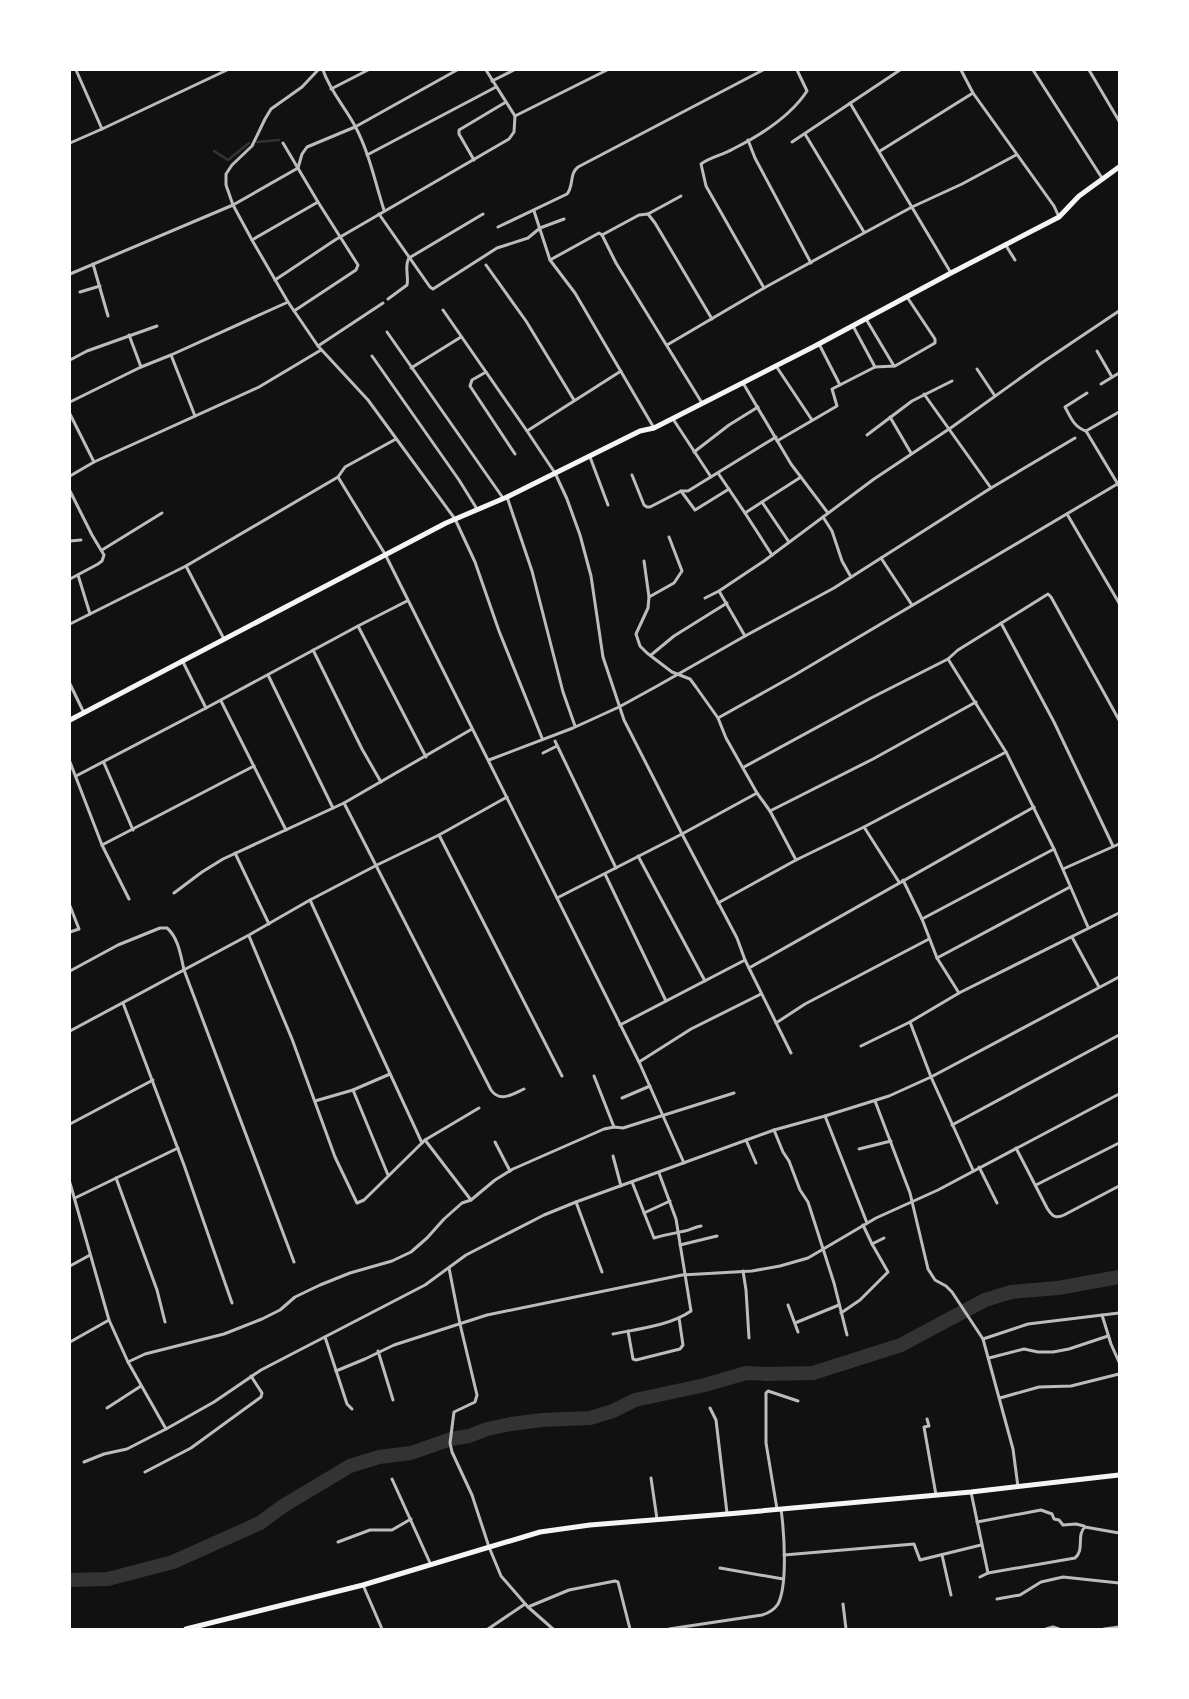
<svg xmlns="http://www.w3.org/2000/svg" width="1189" height="1699" viewBox="0 0 1189 1699" font-family="Cabin,sans-serif">
	<rect width="100%" height="100%" fill="#111"/>
	<g fill="none" stroke-linecap="round" stroke-linejoin="round">
		<g stroke="#333" stroke-width="2.5">
			<path d="M257 142 279 140"/>
			<path d="M214 151 228 160 249 143"/>
		</g>
		<path stroke="#333" stroke-width="14" d="M70 1580 108 1579 173 1562 260 1523 283 1506 350 1466 379 1457 411 1453 451 1439 469 1436 487 1429 511 1424 542 1420 590 1418 613 1411 635 1400 705 1385 746 1373 767 1374 813 1373 901 1345 985 1300 1011 1292 1058 1288 1119 1277"/>
		<g stroke="#bcbcbc" stroke-width="3">
			<path d="M76 70 102 129 227 70"/>
			<path d="M318 70 302 87 271 109 265 119 252 146 232 165 226 174V185L233 205 252 240 288 302 318 346 368 400 455 519 475 562 499 631 542 738"/>
			<path d="M323 70C330 91 345 107 355 126 369 152 375 182 384 210"/>
			<path d="M486 70 515 116"/>
			<path d="M961 70 973 93 1054 206 1059 217"/>
			<path d="M1033 70 1102 178"/>
			<path d="M1089 70 1119 121"/>
			<path d="M492 81 514 70"/>
			<path d="M331 89 368 70"/>
			<path d="M850 103 951 273"/>
			<path d="M515 116 607 70"/>
			<path d="M805 134 864 232"/>
			<path d="M748 140 755 158 811 263"/>
			<path d="M792 142 900 70"/>
			<path d="M70 143 102 129"/>
			<path d="M283 143 318 202 358 265 356 270 294 311"/>
			<path d="M880 151 973 93"/>
			<path d="M367 155 496 87"/>
			<path d="M474 160 459 134V130L506 102"/>
			<path d="M534 211 550 260 575 293 654 428"/>
			<path d="M379 214 430 287 433 289 497 248 528 238 540 228 564 219"/>
			<path d="M648 214 681 196"/>
			<path d="M498 227 567 194C574 186 569 174 578 167L763 70"/>
			<path d="M602 235 616 263 702 403"/>
			<path d="M252 240 318 202"/>
			<path d="M1005 244 1015 260"/>
			<path d="M550 260 599 233 602 235 639 215 648 214 655 223 712 319"/>
			<path d="M93 264 108 316"/>
			<path d="M486 265 526 321 574 400"/>
			<path d="M70 274 233 205 298 168 302 154 307 147 355 127 457 70"/>
			<path d="M275 280 335 240 509 139 514 132 515 116"/>
			<path d="M764 288 706 186 701 164C710 157 723 155 733 149 761 135 790 117 807 91L797 70"/>
			<path d="M80 292 100 286"/>
			<path d="M388 299 407 285C409 276 404 266 409 258L483 214"/>
			<path d="M443 310 527 431 555 473 567 499 580 535 591 576 603 657 624 720 682 834 737 938 745 960 791 1053"/>
			<path d="M866 319 894 366"/>
			<path d="M853 326 875 367"/>
			<path d="M387 332 503 498"/>
			<path d="M129 335 141 367"/>
			<path d="M819 344 840 385"/>
			<path d="M667 345 764 288 864 233 912 207 962 184 1016 155"/>
			<path d="M318 346 383 303"/>
			<path d="M1097 351 1112 377"/>
			<path d="M171 355 195 416"/>
			<path d="M372 356 459 480 477 509"/>
			<path d="M70 360 87 351 157 326"/>
			<path d="M776 366 812 420"/>
			<path d="M411 368 461 337"/>
			<path d="M977 369 995 396"/>
			<path d="M486 372 472 380 470 386 515 454"/>
			<path d="M743 383 791 464 828 513"/>
			<path d="M1101 384 1119 373"/>
			<path d="M1087 393 1065 407C1071 418 1074 427 1086 431L1119 486"/>
			<path d="M924 394 991 488"/>
			<path d="M70 402 141 367 171 355 288 302"/>
			<path d="M70 414 94 462"/>
			<path d="M890 417 911 453"/>
			<path d="M673 419 711 477"/>
			<path d="M527 431 621 371"/>
			<path d="M1086 431 1119 412"/>
			<path d="M867 435 912 401 952 381"/>
			<path d="M777 441 837 406 832 389 875 367 895 366 935 343V339L907 297"/>
			<path d="M694 452 729 425 758 407"/>
			<path d="M590 457 608 505"/>
			<path d="M718 473 745 513 801 477"/>
			<path d="M632 475 644 505 647 507H650L681 491H688L776 437"/>
			<path d="M70 476 94 462 259 387 321 350"/>
			<path d="M338 477 385 554 639 1062 684 1163"/>
			<path d="M70 491 92 535 104 555 102 561 98 564 70 579"/>
			<path d="M681 491 695 510 729 489"/>
			<path d="M507 497 532 571 563 692 575 726"/>
			<path d="M762 502 789 542"/>
			<path d="M745 513 772 555"/>
			<path d="M1067 514 1119 603"/>
			<path d="M823 517 832 531 842 561 851 577"/>
			<path d="M70 541 81 540"/>
			<path d="M102 550 162 513"/>
			<path d="M881 558 912 605"/>
			<path d="M644 561 649 597 648 608 636 634 640 646 647 653 672 672 690 679 696 687 718 718 726 738 757 793 770 811 796 860"/>
			<path d="M186 566 224 639"/>
			<path d="M78 575 90 614"/>
			<path d="M649 597 674 583 682 571 669 537"/>
			<path d="M705 598 719 591"/>
			<path d="M1001 623 1054 722 1113 846"/>
			<path d="M70 624 186 566 338 477 345 467 396 439"/>
			<path d="M358 626 426 757"/>
			<path d="M745 636 719 591 764 561 874 479 952 427 1040 364 1119 311"/>
			<path d="M313 650 362 749 381 782"/>
			<path d="M651 655 674 636 727 603"/>
			<path d="M948 659 1006 752 1054 849 1088 927"/>
			<path d="M182 660 206 708 358 626 407 601"/>
			<path d="M268 675 333 808"/>
			<path d="M70 684 84 713"/>
			<path d="M221 701 286 830"/>
			<path d="M718 718 793 676 1119 483"/>
			<path d="M555 741 616 868"/>
			<path d="M543 753 557 746"/>
			<path d="M489 760 573 728 619 707 659 685 745 636 834 588 991 488 1075 438"/>
			<path d="M70 762 102 845 129 899"/>
			<path d="M104 763 133 830"/>
			<path d="M744 767 871 698 948 659 958 650 1048 594 1051 597 1119 720"/>
			<path d="M76 776 206 708"/>
			<path d="M344 803 491 1090C500 1103 513 1094 524 1089"/>
			<path d="M770 811 873 759 976 702"/>
			<path d="M864 827 899 882"/>
			<path d="M439 835 562 1076"/>
			<path d="M102 845 254 766"/>
			<path d="M235 853 269 924"/>
			<path d="M638 856 705 981"/>
			<path d="M1063 869 1119 844"/>
			<path d="M605 874 666 1001"/>
			<path d="M903 880 922 919 937 958 959 993"/>
			<path d="M174 893 202 872 223 859 344 803 472 729"/>
			<path d="M557 898 682 834 757 793"/>
			<path d="M310 900 422 1143"/>
			<path d="M718 903 796 860 864 827 1006 752"/>
			<path d="M70 906 79 929 70 932"/>
			<path d="M922 919 1054 849"/>
			<path d="M249 936 292 1039 335 1157 357 1203 364 1200 425 1140 479 1108"/>
			<path d="M1072 937 1099 987"/>
			<path d="M937 958 1070 887"/>
			<path d="M749 968 1034 807"/>
			<path d="M70 971 118 945 160 928H167C178 937 181 956 184 970L294 1262"/>
			<path d="M123 1003 184 1165 232 1303"/>
			<path d="M910 1022 931 1077 973 1170"/>
			<path d="M776 1023 805 1004 929 939"/>
			<path d="M620 1025 745 960"/>
			<path d="M70 1031 249 935 310 900 377 865 439 835 507 797"/>
			<path d="M861 1046 910 1022 959 993 1119 913"/>
			<path d="M639 1062 691 1029 761 994"/>
			<path d="M594 1076 614 1127"/>
			<path d="M353 1090 388 1175"/>
			<path d="M622 1098 650 1086"/>
			<path d="M315 1101 353 1090 390 1074"/>
			<path d="M875 1101 910 1193 928 1269 935 1280 946 1286 952 1292 983 1339 1013 1449 1018 1487"/>
			<path d="M825 1116 867 1223"/>
			<path d="M70 1124 153 1080"/>
			<path d="M952 1125 1119 1035"/>
			<path d="M774 1130 783 1152 789 1161 800 1190 808 1202 834 1283 847 1335"/>
			<path d="M425 1140 471 1200"/>
			<path d="M746 1140 756 1163"/>
			<path d="M495 1142 510 1171"/>
			<path d="M1016 1148 1047 1208C1052 1216 1055 1219 1064 1215L1119 1186"/>
			<path d="M859 1149 891 1141"/>
			<path d="M613 1156 621 1186"/>
			<path d="M979 1167 997 1203"/>
			<path d="M116 1178 157 1290 165 1322"/>
			<path d="M632 1182 654 1238C664 1235 675 1233 685 1231 691 1230 694 1227 701 1226"/>
			<path d="M70 1183 109 1320 128 1362 166 1429"/>
			<path d="M1036 1185 1119 1143"/>
			<path d="M75 1198 178 1148"/>
			<path d="M576 1202 602 1272"/>
			<path d="M644 1213 670 1201"/>
			<path d="M872 1244 884 1238"/>
			<path d="M680 1245 717 1236"/>
			<path d="M70 1266 90 1255"/>
			<path d="M449 1268 460 1324 477 1395 475 1402 454 1412 450 1443 452 1452 472 1495 489 1547 501 1576 528 1607 553 1629"/>
			<path d="M743 1271 746 1290 749 1338"/>
			<path d="M788 1305 798 1332"/>
			<path d="M841 1313 860 1300 888 1272 872 1244 863 1225"/>
			<path d="M1102 1315 1111 1344 1119 1362"/>
			<path d="M795 1323 839 1305"/>
			<path d="M628 1331 633 1359 636 1360 680 1349 683 1345 679 1318"/>
			<path d="M613 1334C638 1329 669 1326 691 1311L676 1219 659 1173"/>
			<path d="M325 1337 347 1404 352 1409"/>
			<path d="M983 1339 1028 1324 1119 1313"/>
			<path d="M70 1342 109 1320"/>
			<path d="M378 1351 393 1400"/>
			<path d="M989 1358 1024 1349 1038 1352H1053L1069 1349 1108 1336"/>
			<path d="M128 1362 145 1354 224 1334 262 1319 280 1310 295 1297 320 1285 350 1273 392 1261 411 1252 427 1238 444 1219 462 1203 471 1200 495 1180 513 1169 604 1129 614 1127 623 1128 734 1093"/>
			<path d="M336 1371 365 1359 394 1345 487 1315 682 1275 752 1271 780 1266 808 1258 876 1218 938 1190 1119 1094"/>
			<path d="M1000 1398 1039 1387 1071 1386 1119 1374"/>
			<path d="M107 1408 141 1386"/>
			<path d="M710 1408 716 1420 727 1513"/>
			<path d="M927 1419 929 1426 924 1427 936 1495"/>
			<path d="M84 1462 104 1454 127 1449 166 1429 214 1402 261 1370 425 1285 466 1255 544 1215 576 1202 774 1130 825 1116 889 1096 931 1077 1119 977"/>
			<path d="M145 1472 191 1448 261 1397 262 1393 251 1376"/>
			<path d="M651 1478 657 1519"/>
			<path d="M392 1479 431 1565"/>
			<path d="M971 1492 988 1573"/>
			<path d="M777 1509 766 1443V1393L768 1391 798 1401"/>
			<path d="M977 1522 1041 1510 1052 1514 1054 1519 1059 1520 1063 1525 1076 1524 1084 1526"/>
			<path d="M338 1542 370 1530H392L411 1519"/>
			<path d="M784 1555 914 1544 920 1560 981 1545"/>
			<path d="M942 1555 951 1595"/>
			<path d="M720 1568 783 1579"/>
			<path d="M980 1577 988 1573 1075 1558C1085 1550 1076 1535 1085 1527L1119 1533"/>
			<path d="M363 1585 382 1629"/>
			<path d="M997 1599 1020 1595 1041 1582 1063 1577 1119 1583"/>
			<path d="M843 1604 846 1629"/>
			<path d="M528 1607 569 1590 615 1581 618 1582 630 1629"/>
			<path d="M488 1629 525 1604"/>
			<path d="M669 1629 762 1615C769 1613 774 1610 778 1604 788 1585 784 1531 781 1509"/>
			<path d="M1046 1629 1053 1627 1059 1629"/>
			<path d="M1104 1629 1119 1627"/>
		</g>
		<g stroke="#f5f5f5" stroke-width="5">
			<path d="M70 720 446 523 507 497 640 431 654 428 815 346 951 273 1059 217 1079 196 1119 167"/>
			<path d="M186 1629 363 1585 540 1532 590 1525 727 1514 971 1492 1119 1475"/>
		</g>
	</g>
	<rect width="1189" height="1699" fill="none" stroke="#ffffff" stroke-width="142"/>
</svg>
